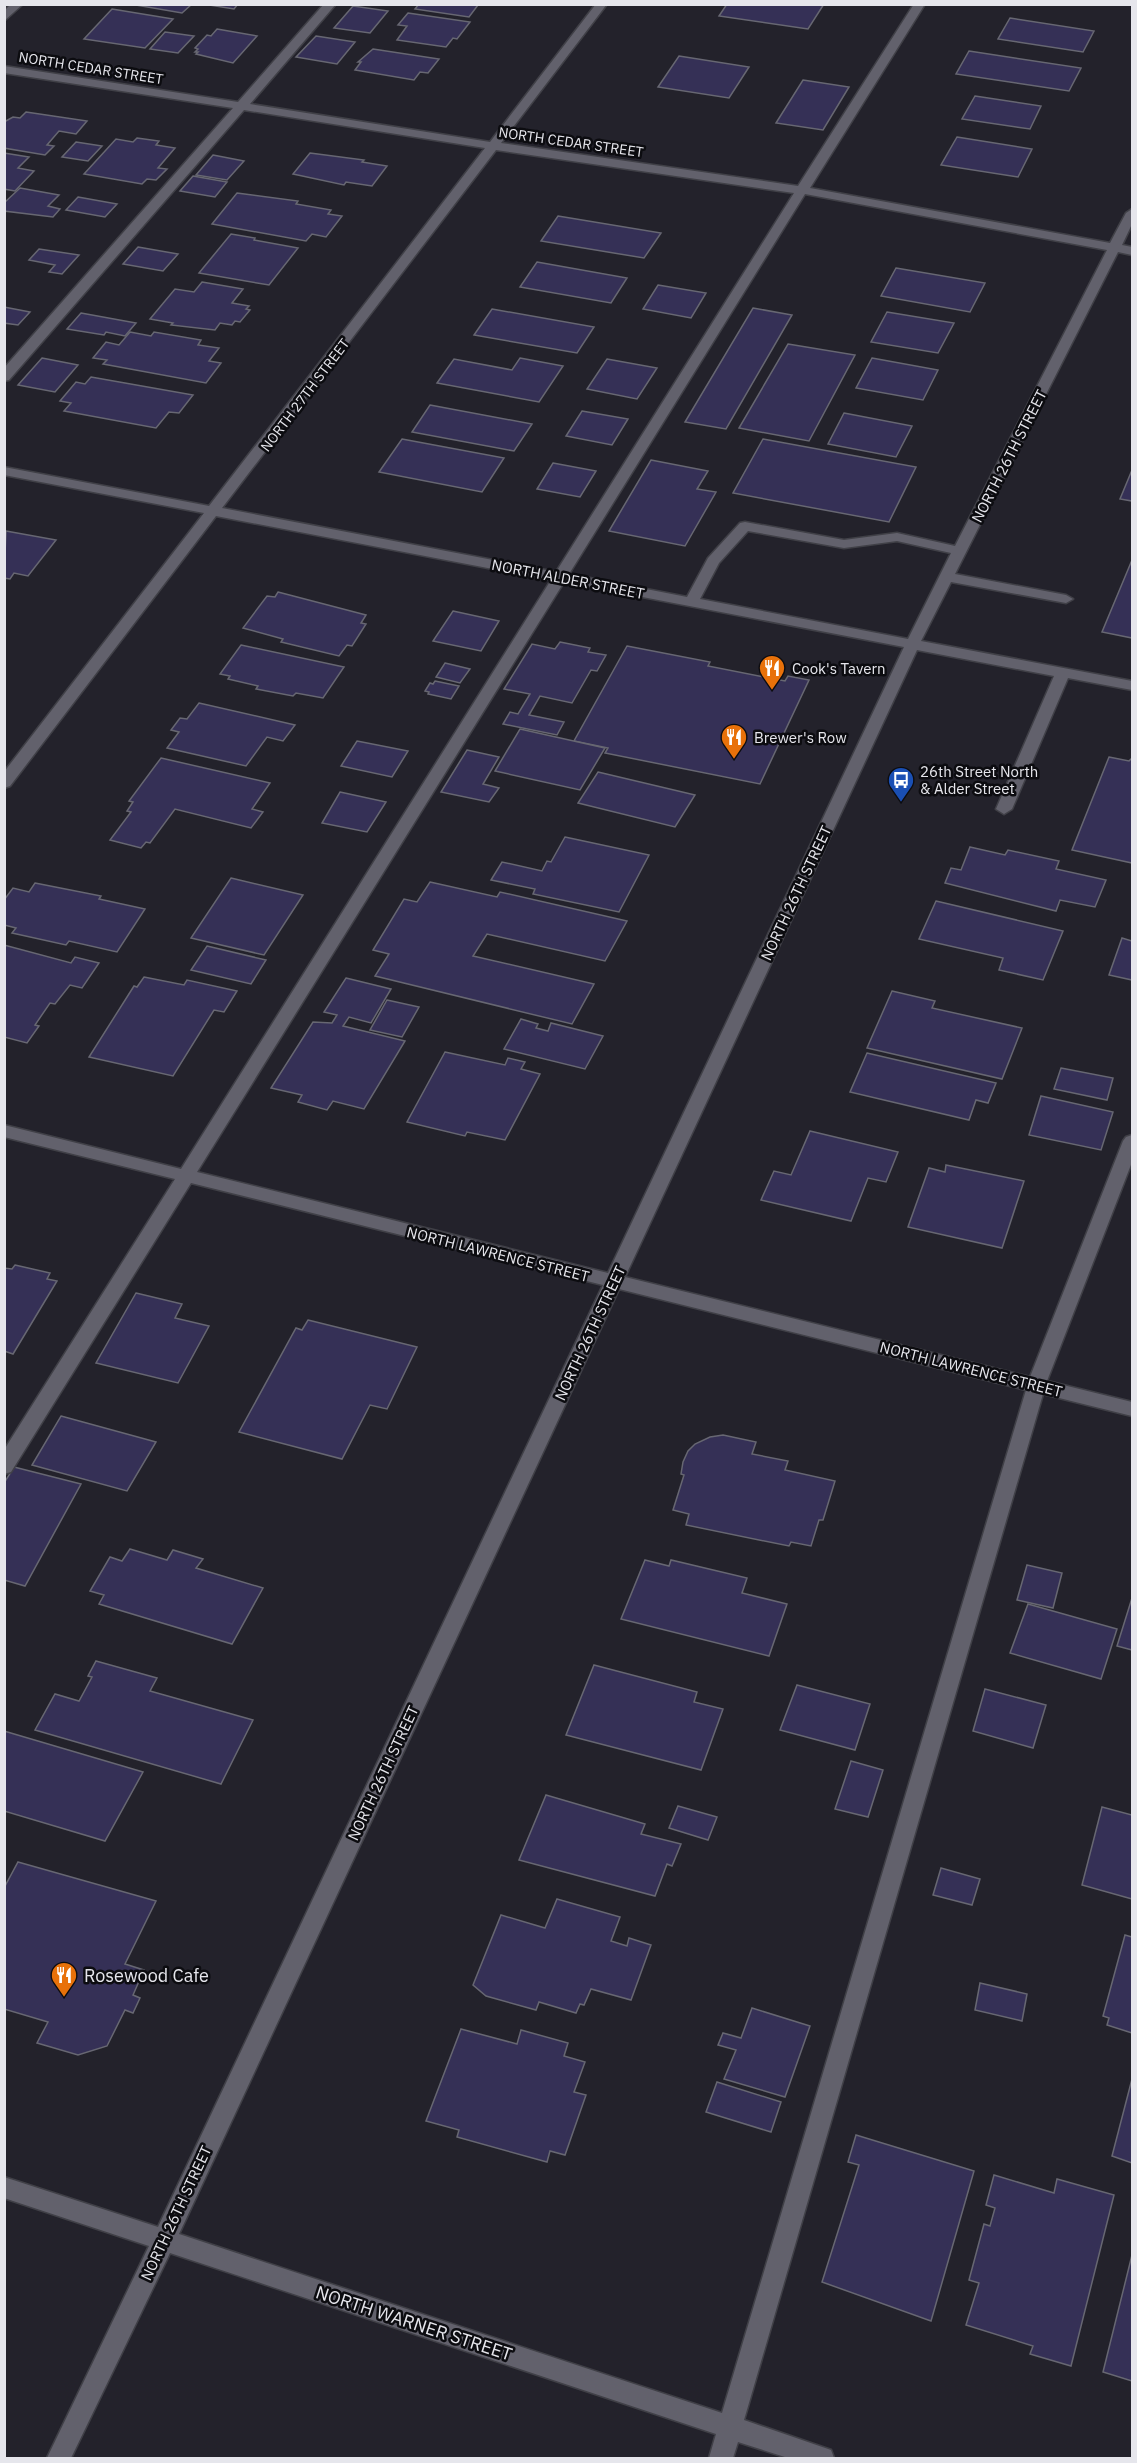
<svg xmlns="http://www.w3.org/2000/svg" width="1137" height="2463" viewBox="0 0 1137 2463" font-family="'IBM Plex Sans',sans-serif">
	<rect width="100%" height="100%" fill="#23222b"/>
	<g fill="#353056" stroke="#676772" stroke-width="1.5">
		<path d="M130 4H192L182 13Z"/>
		<path d="M203 4H238L234 9Z"/>
		<path d="M419 4H487L478 5 469 17 415 9Z"/>
		<path d="M727 4H824L808 29 719 16Z"/>
		<path d="M353 6 388 11 370 33 334 28Z"/>
		<path d="M112 9 173 19 145 48 84 39Z"/>
		<path d="M408 13 470 22 457 39 453 38 446 47 397 40 407 26 398 25Z"/>
		<path d="M1010 18 1094 31 1083 52 998 39Z"/>
		<path d="M217 29 257 36 233 63 196 54 198 52H195L198 49 195 48 207 35 211 36Z"/>
		<path d="M165 32 194 36 178 53 150 49Z"/>
		<path d="M316 36 355 42 337 64 296 57Z"/>
		<path d="M373 49 439 59 428 73 420 72 414 80 355 70 361 62H358Z"/>
		<path d="M969 51 1081 68 1069 91 956 74Z"/>
		<path d="M679 56 749 67 729 98 658 87Z"/>
		<path d="M803 80 849 87 823 130 776 123Z"/>
		<path d="M975 96 1041 106 1030 129 962 119Z"/>
		<path d="M26 112 87 121 76 134 59 131 47 145 54 146 45 155 4 148V122L13 117 20 118Z"/>
		<path d="M957 137 1032 149 1018 177 941 165Z"/>
		<path d="M137 138 159 141 156 145 175 148 158 168 167 169 156 180 147 179 142 184 84 174 116 139 133 142Z"/>
		<path d="M76 142 102 146 88 161 62 157Z"/>
		<path d="M4 153 29 157 18 168 34 171 15 191 4 189Z"/>
		<path d="M310 153 364 160 362 162 387 166 372 186 346 182 344 185 293 174Z"/>
		<path d="M213 155 244 161 227 180 196 175Z"/>
		<path d="M193 176 227 182 215 197 180 191Z"/>
		<path d="M20 188 59 195 48 206 60 209 53 217 4 211V203Z"/>
		<path d="M237 193 298 201 296 204 331 210 328 214 342 216 326 237 312 234 306 241 212 224Z"/>
		<path d="M78 197 117 204 105 217 66 210Z"/>
		<path d="M558 216 661 233 644 258 541 241Z"/>
		<path d="M231 234 255 238 254 240 298 248 269 285 199 273Z"/>
		<path d="M138 247 178 254 163 271 123 264Z"/>
		<path d="M39 249 79 255 62 274 49 272 55 265 29 260Z"/>
		<path d="M537 262 627 278 611 303 520 287Z"/>
		<path d="M896 268 985 283 970 312 881 296Z"/>
		<path d="M202 282 243 289 232 303 249 306 246 309 250 310 240 322 235 321 232 325 220 323 215 330 171 325 173 323 150 319 175 289 194 292Z"/>
		<path d="M658 285 706 293 691 318 643 309Z"/>
		<path d="M4 307 30 312 18 325 4 323Z"/>
		<path d="M753 308 792 315 726 429 685 422Z"/>
		<path d="M492 309 594 327 577 353 474 335Z"/>
		<path d="M887 312 954 323 938 353 871 342Z"/>
		<path d="M81 313 136 323 125 336 106 332 104 335 67 329Z"/>
		<path d="M130 332 151 336 154 332 201 340 198 345 219 348 209 361 221 363 206 383 103 364 107 360 93 358 106 342 119 345Z"/>
		<path d="M788 344 855 355 809 441 739 428Z"/>
		<path d="M42 358 78 365 55 392 18 385Z"/>
		<path d="M520 358 563 366 539 402 437 383 454 359 512 370Z"/>
		<path d="M872 358 938 370 923 400 856 388Z"/>
		<path d="M607 359 657 368 637 399 587 389Z"/>
		<path d="M91 377 193 395 179 413 169 412 156 428 64 411 71 403 60 401 76 382 85 384Z"/>
		<path d="M430 405 532 424 514 451 412 432Z"/>
		<path d="M582 411 628 419 612 445 566 436Z"/>
		<path d="M844 413 912 426 896 457 828 444Z"/>
		<path d="M402 439 504 458 482 492 379 472Z"/>
		<path d="M763 439 916 467 889 522 733 493Z"/>
		<path d="M651 460 708 471 697 489 716 492 685 546 609 531Z"/>
		<path d="M553 463 596 471 580 497 537 489Z"/>
		<path d="M1132 470V501L1120 499Z"/>
		<path d="M6 531 56 540 28 576 14 573 10 579 4 578Z"/>
		<path d="M1132 560V638L1102 632Z"/>
		<path d="M278 592 366 615 361 623 366 624 352 646 347 645 339 656 281 642 283 639 243 628 267 596 275 597Z"/>
		<path d="M453 611 499 621 481 651 433 641Z"/>
		<path d="M560 642 590 648 588 652 606 655 597 671 591 670 572 703 540 696 529 715 564 722 557 735 503 724 510 712 518 714 530 694 504 689 532 644 555 649Z"/>
		<path d="M241 645 344 667 323 698 296 693 293 696 256 689 258 686 228 679 230 676 220 674Z"/>
		<path d="M627 646 710 662 708 666 785 681 788 676 809 680 760 784 605 753 608 748 574 741Z"/>
		<path d="M445 663 470 669 460 683 436 677Z"/>
		<path d="M435 681 459 686 451 699 428 694 429 692 425 691 430 683 433 684Z"/>
		<path d="M199 703 295 725 283 741 267 737 246 766 167 748 179 732 171 730 180 718 187 719Z"/>
		<path d="M520 729 605 748 580 790 495 771Z"/>
		<path d="M357 741 408 751 392 777 341 766Z"/>
		<path d="M467 750 499 757 483 784 499 788 489 802 441 792Z"/>
		<path d="M1109 757 1129 761 1132 758V863L1072 850Z"/>
		<path d="M161 758 270 783 252 809 263 812 251 828 175 809 150 843 146 842 141 848 110 840 131 812 127 811 133 802 129 801Z"/>
		<path d="M598 772 695 795 675 827 578 803Z"/>
		<path d="M340 792 386 802 367 832 322 823Z"/>
		<path d="M565 837 649 855 619 912 533 894 535 889 491 880 502 862 542 871 547 861 551 862Z"/>
		<path d="M970 847 1005 855 1008 850 1059 861 1056 869 1106 880 1095 907 1060 900 1056 911 945 883 951 868 961 870Z"/>
		<path d="M231 878 303 895 264 955 191 938Z"/>
		<path d="M430 882 497 897 500 892 627 921 605 961 487 934 473 956 594 984 572 1024 375 976 389 954 373 950 404 899 417 902Z"/>
		<path d="M35 883 101 896 99 899 145 909 117 952 69 941 66 945 12 933 16 928 4 925V900L13 888 29 892Z"/>
		<path d="M936 901 1063 931 1043 980 999 970 1003 958 919 939Z"/>
		<path d="M1122 938 1132 941V980L1109 975Z"/>
		<path d="M4 945 71 963 75 957 99 963 82 988 70 985 55 1004 50 1003 35 1025 39 1026 27 1043 4 1037Z"/>
		<path d="M207 946 266 960 251 984 191 970Z"/>
		<path d="M144 977 184 985 187 980 237 991 224 1012 214 1010 173 1076 89 1057 134 986 137 987Z"/>
		<path d="M346 978 391 989 371 1023 349 1017 343 1026 405 1041 364 1109 333 1101 327 1110 298 1102 302 1095 271 1088 313 1022 332 1023 337 1015 324 1012Z"/>
		<path d="M892 991 935 1001 932 1008 1022 1028 1002 1079 867 1048Z"/>
		<path d="M387 1000 419 1007 402 1037 370 1030Z"/>
		<path d="M521 1019 538 1024 536 1028 548 1031 551 1023 603 1036 585 1069 504 1049Z"/>
		<path d="M445 1052 505 1065 508 1058 525 1062 521 1069 540 1074 505 1140 467 1132 465 1136 407 1122Z"/>
		<path d="M867 1053 996 1083 988 1103 976 1100 969 1120 850 1092Z"/>
		<path d="M1061 1068 1113 1078 1107 1100 1054 1089Z"/>
		<path d="M1041 1096 1113 1112 1101 1150 1029 1135Z"/>
		<path d="M810 1131 898 1152 886 1182 868 1178 851 1221 761 1200 774 1171 791 1175Z"/>
		<path d="M946 1165 1024 1181 1002 1248 908 1227 929 1168 945 1172Z"/>
		<path d="M15 1265 50 1273 47 1279 57 1281 13 1354 4 1351V1268L12 1269Z"/>
		<path d="M136 1293 182 1304 175 1318 209 1326 178 1383 96 1363Z"/>
		<path d="M308 1320 417 1347 387 1409 370 1405 342 1459 239 1432 296 1328 302 1330Z"/>
		<path d="M61 1416 156 1442 127 1491 32 1465Z"/>
		<path d="M723 1435 756 1442 752 1454 788 1461 785 1470 835 1481 823 1520H819L811 1546 791 1542 789 1546 686 1525 689 1514 673 1510 684 1475 681 1474 683 1462 688 1451 695 1444 710 1437Z"/>
		<path d="M14 1467 81 1484 25 1586 4 1580V1483Z"/>
		<path d="M130 1549 167 1560 173 1550 203 1559 196 1568 263 1588 232 1644 99 1604 104 1595 90 1591 110 1557 122 1561Z"/>
		<path d="M645 1560 669 1566 671 1560 747 1578 742 1593 787 1604 769 1656 621 1619Z"/>
		<path d="M1027 1565 1062 1573 1053 1608 1017 1600Z"/>
		<path d="M1132 1598V1650L1117 1646Z"/>
		<path d="M1028 1604 1117 1629 1101 1679 1010 1653Z"/>
		<path d="M96 1661 157 1678 150 1691 253 1720 221 1784 35 1730 55 1694 79 1701 92 1677 88 1676Z"/>
		<path d="M594 1665 697 1692 694 1702 723 1709 701 1770 566 1735Z"/>
		<path d="M797 1685 870 1704 855 1750 780 1730Z"/>
		<path d="M985 1689 1046 1705 1033 1748 973 1731Z"/>
		<path d="M4 1731 143 1772 105 1841 4 1811Z"/>
		<path d="M851 1761 883 1770 868 1817 835 1809Z"/>
		<path d="M546 1795 645 1824 641 1834 681 1844 672 1866 667 1864 655 1896 519 1860Z"/>
		<path d="M678 1806 717 1817 708 1840 669 1828Z"/>
		<path d="M1102 1807 1132 1815V1899L1082 1885Z"/>
		<path d="M18 1862 156 1901 125 1964 144 1970 133 1995 140 1998 133 2013 125 2010 107 2046 78 2055 37 2043 48 2022 4 2009V1888Z"/>
		<path d="M941 1868 980 1879 972 1905 933 1895Z"/>
		<path d="M557 1899 620 1917 611 1941 627 1946 629 1938 651 1945 631 2000 591 1989 584 2005 580 2004 576 2013 539 2002 536 2010 486 1996 473 1985 501 1915 545 1928Z"/>
		<path d="M1125 1935 1132 1937V2033L1107 2025 1109 2018 1103 2016Z"/>
		<path d="M980 1983 1027 1994 1022 2021 975 2010Z"/>
		<path d="M752 2008 810 2026 785 2097 724 2079 736 2050 718 2045 723 2033 741 2038Z"/>
		<path d="M461 2029 517 2044 521 2030 568 2043 564 2056 585 2062 574 2092 586 2095 565 2155 550 2151 547 2162 457 2137 459 2130 426 2121Z"/>
		<path d="M1132 2079V2163L1112 2156Z"/>
		<path d="M717 2082 781 2102 771 2132 706 2112Z"/>
		<path d="M856 2135 974 2171 931 2321 822 2282 859 2165 848 2162Z"/>
		<path d="M994 2175 1054 2193 1057 2179 1114 2195 1071 2366 1030 2354 1033 2346 966 2325 979 2283 969 2280 984 2224 990 2226 995 2208 986 2205Z"/>
		<path d="M1132 2255V2381L1103 2372Z"/>
	</g>
	<g fill="none" stroke-linecap="round" stroke-linejoin="round">
		<g stroke="#404047" stroke-width="3">
			<g id="minor">
				<path d="M11 4H23L4 21V11Z"/>
				<path d="M324 4H336L250 104 490 142 596 4H607L501 143 798 186 914 4H925L810 188 1110 243 1126 213 1132 209V224L1122 245 1132 247V255L1118 252 955 574 1066 595 1073 599 1066 603 951 582 921 641 1132 681V690L1068 678 1012 809 1004 814 996 809 1054 676 917 650 625 1277 1030 1377 1123 1141 1126 1137 1132 1135V1162L1047 1381 1132 1402V1416L1043 1394 744 2420 831 2450 834 2458H788L738 2442 733 2458H709L716 2434 170 2253 71 2458H47L149 2246 4 2198V2177L158 2227 603 1285 191 1183 11 1472 4 1474V1450L175 1179 4 1137V1125L181 1169 551 580 216 516 10 786 4 788V772L204 513 4 475V467L209 506 485 148 244 110 9 380 4 381V368L233 108 4 73V66L238 102ZM496 150 794 193 556 572 222 508ZM805 194 1107 250 955 546 897 533 844 540 745 522 740 523 708 558 687 597 569 574ZM748 531 844 548 897 541 951 553 908 639 700 599 719 563ZM564 582 904 647 608 1273 197 1172ZM619 1289 1026 1390 722 2413 179 2234Z"/>
			</g>
		</g>
		<use href="#minor" fill="#62616c" fill-rule="evenodd"/>
	</g>
	<defs>
		<g id="restaurant-pin" transform="scale(1.35)"><path d="M0 17L-7.5 6A9.5 9.5 0 1 1 7.5 6Z" fill="#e8710a" stroke="#0c0c10"/><path d="M-5-6h1v4h1v-4h1v4h1v-4h1v5L-1.5 .5V6h-2V.5L-5-1ZM5-6V6H3V1.5H1.5Q1.5-4 5-6Z" fill="#fff"/></g>
		<g id="bus-pin" transform="scale(1.35)"><path d="M0 17L-7.5 6A9.5 9.5 0 1 1 7.5 6Z" fill="#1a4fb4" stroke="#0c0c10"/><path d="M-5-6H5V4H4V6H2V4H-2V6H-4V4H-5ZM-3.5-4V0h7V-4ZM-3.5 1.2v1.5H-2V1.2ZM2 1.2v1.5H3.5V1.2Z" fill="#fff"/></g>
	</defs>
	<g fill-rule="evenodd">
		<use href="#restaurant-pin" x="772" y="668"/>
		<use href="#restaurant-pin" x="734" y="737"/>
		<use href="#bus-pin" x="901" y="780"/>
		<use href="#restaurant-pin" x="64" y="1975"/>
	</g>
	<g text-anchor="middle" dominant-baseline="central" stroke-width="5" stroke-linejoin="round" paint-order="stroke">
		<g font-size="14" fill="#e6e6ec" stroke="#0c0c10">
			<text transform="translate(91 68) rotate(9)">NORTH CEDAR STREET</text>
			<text transform="translate(571 142) rotate(8)">NORTH CEDAR STREET</text>
			<text transform="translate(305 395) rotate(-53)">NORTH 27TH STREET</text>
		</g>
		<g font-size="15" fill="#e6e6ec" stroke="#0c0c10">
			<text transform="translate(1009 456) rotate(-63)">NORTH 26TH STREET</text>
			<text transform="translate(568 579) rotate(11)">NORTH ALDER STREET</text>
			<text transform="translate(796 893) rotate(-65)">NORTH 26TH STREET</text>
			<text transform="translate(498 1254) rotate(14)">NORTH LAWRENCE STREET</text>
			<text transform="translate(590 1333) rotate(-65)">NORTH 26TH STREET</text>
			<text transform="translate(971 1369) rotate(14)">NORTH LAWRENCE STREET</text>
			<text transform="translate(383 1773) rotate(-65)">NORTH 26TH STREET</text>
			<text transform="translate(176 2213) rotate(-65)">NORTH 26TH STREET</text>
		</g>
		<g font-size="15" fill="#e6e6ec" stroke="#0c0c10" text-anchor="start">
			<text x="792" y="668">Cook's Tavern</text>
			<text x="754" y="737">Brewer's Row</text>
			<text x="920" y="771">26th Street North<tspan x="920" dy="17">&amp; Alder Street</tspan></text>
		</g>
		<g font-size="18" fill="#e6e6ec" stroke="#0c0c10" text-anchor="start">
			<text x="84" y="1975">Rosewood Cafe</text>
		</g>
		<g font-size="18" fill="#e6e6ec" stroke="#0c0c10">
			<text transform="translate(414 2323) rotate(18)">NORTH WARNER STREET</text>
		</g>
	</g>
	<rect width="1137" height="2463" fill="none" stroke="#e6e6ec" stroke-width="12"/>
</svg>
